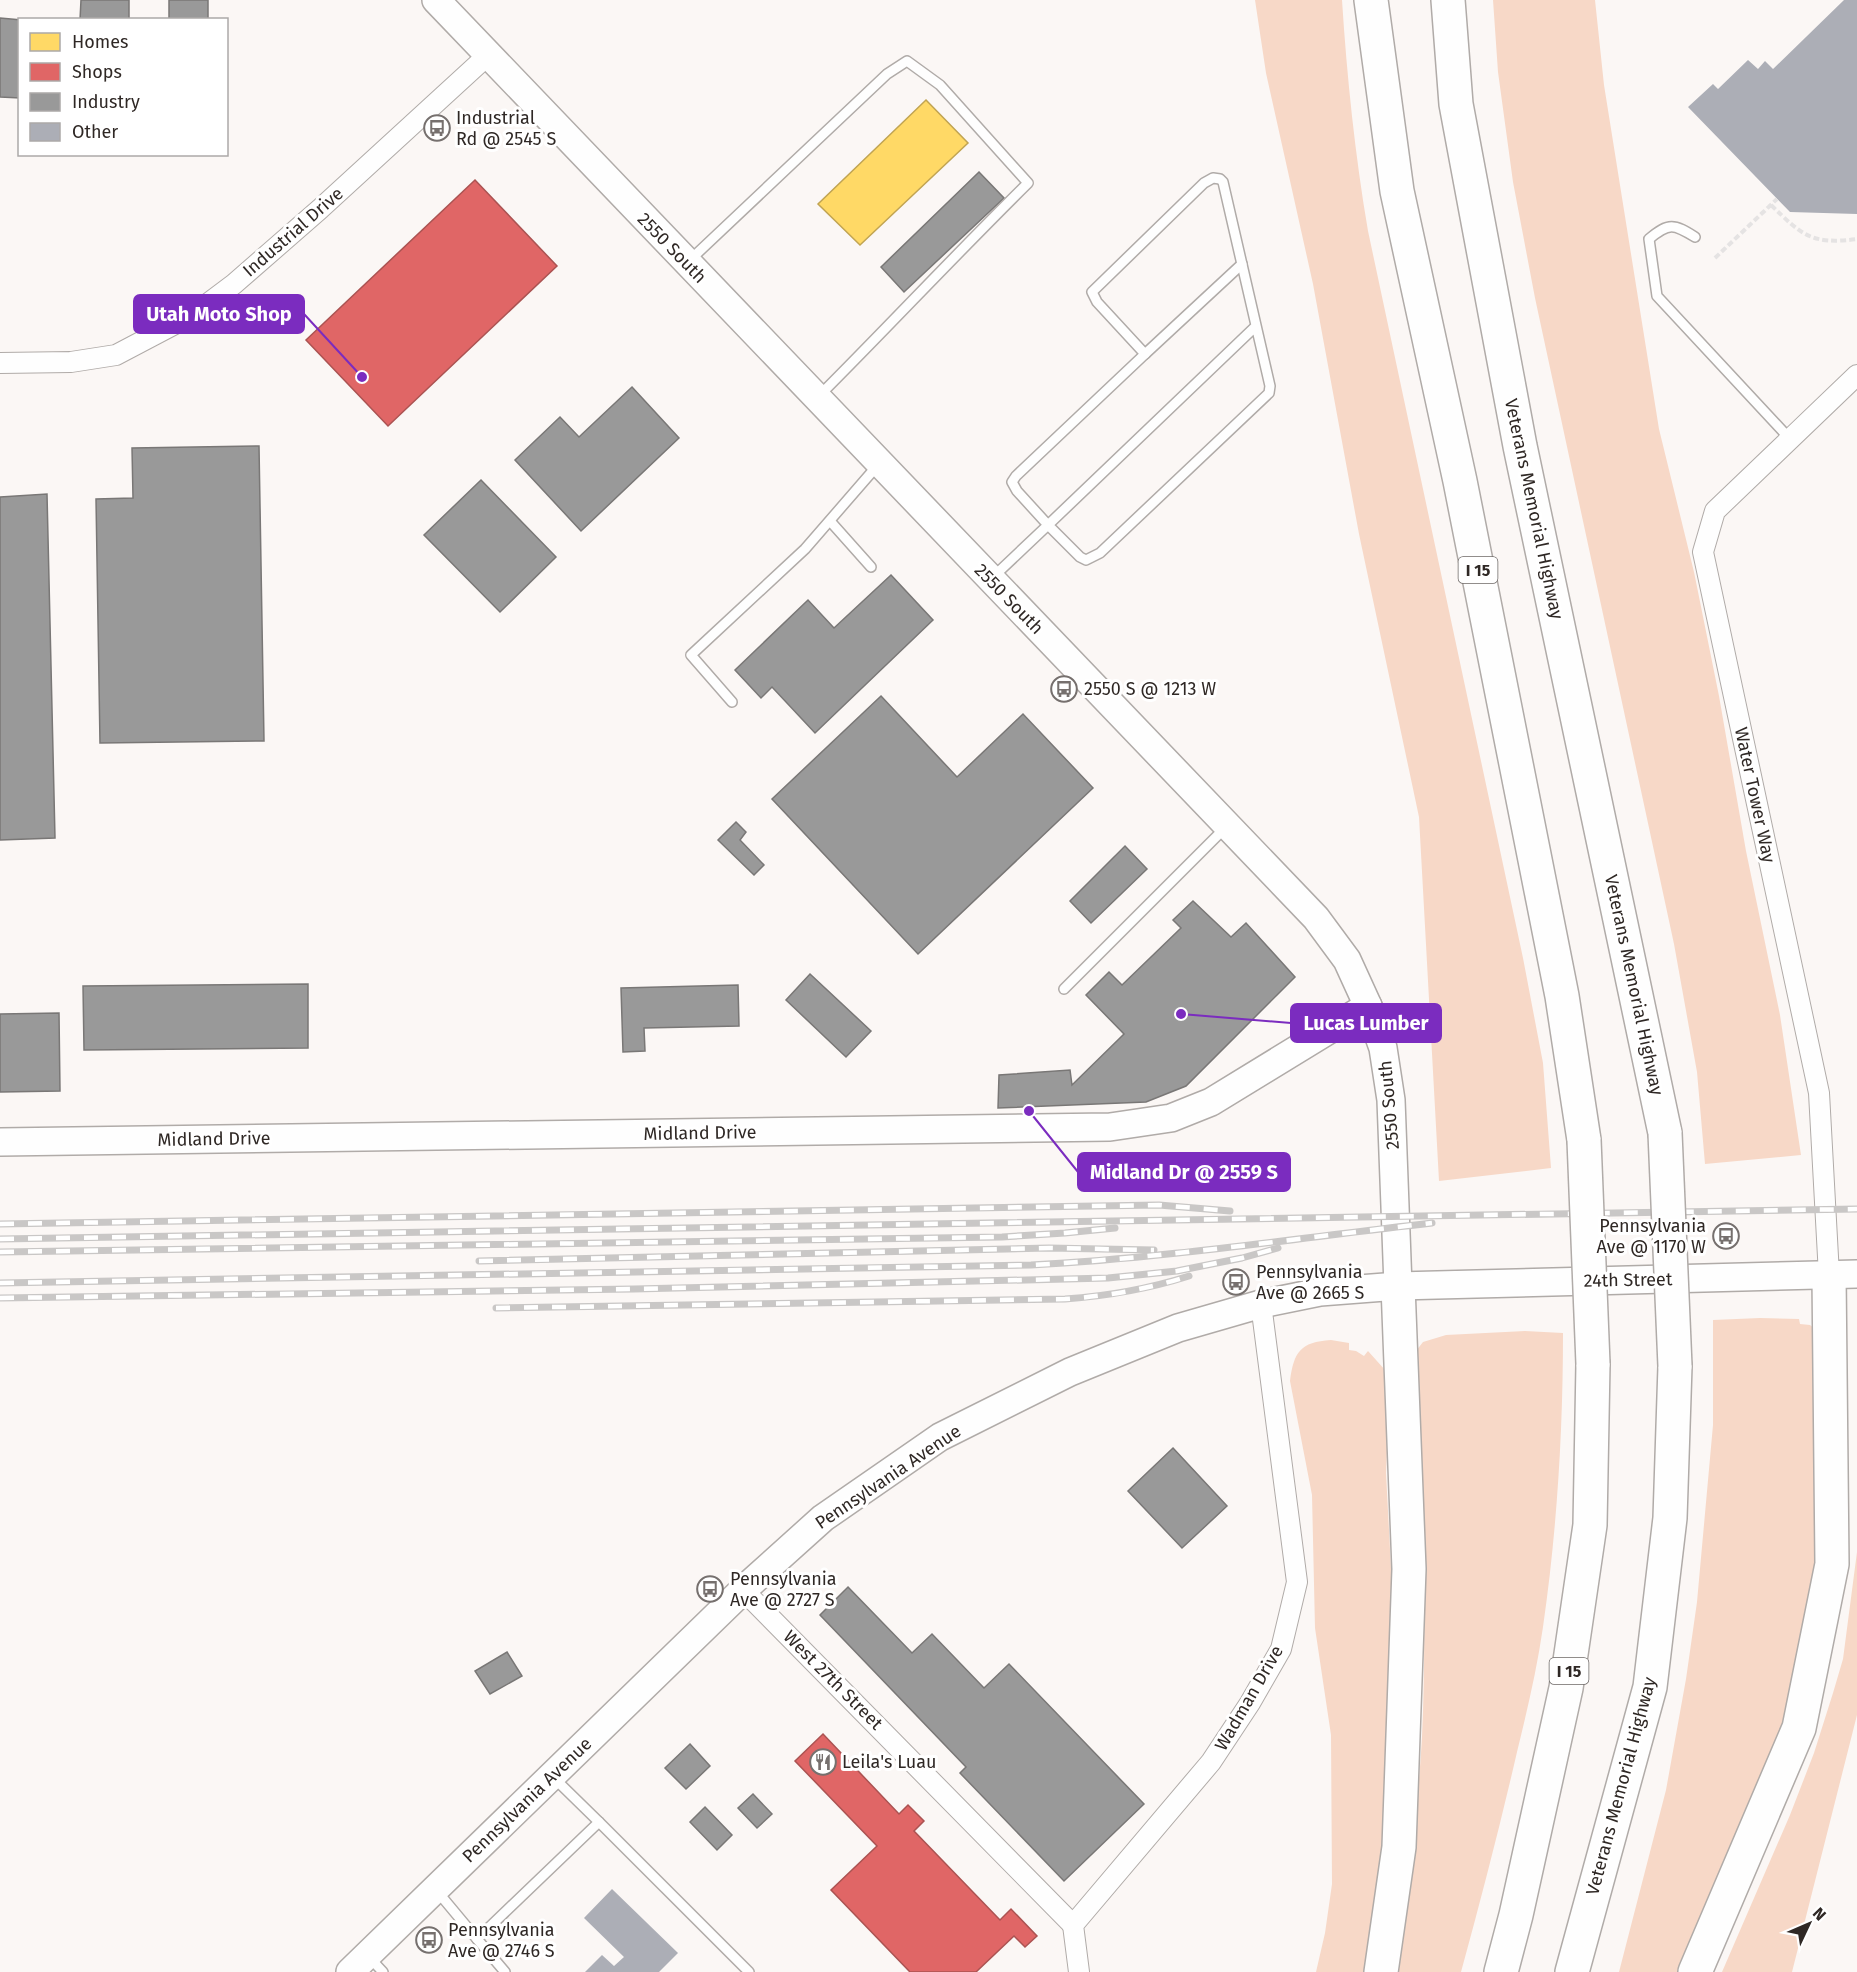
<svg xmlns="http://www.w3.org/2000/svg" width="1857" height="1972" viewBox="0 0 1857 1972" font-family="'Fira Sans',sans-serif">
	<rect width="100%" height="100%" fill="#fbf7f5"/>
	<g fill="#f7d8c7">
		<path d="M1255 0H1342C1347 78 1355 154 1368 231L1523 958 1543 1063 1551 1168 1439 1181 1419 817 1359 534 1313 284 1266 73Z"/>
		<path d="M1493 0H1595L1604 85 1659 429 1694 572 1719 696 1746 851 1780 1015 1801 1155 1705 1164 1697 1072 1674 944 1535 298 1513 182 1498 72Z"/>
		<path d="M1760 1318 1799 1319 1800 1324 1810 1325 1816 1330 1822 1535 1795 1686 1779 1735 1680 1972H1619L1666 1790 1686 1679 1697 1602 1713 1425V1320Z"/>
		<path d="M1525 1331 1563 1333C1563 1431 1557 1530 1543 1627 1537 1669 1527 1711 1517 1752 1500 1826 1481 1899 1461 1972H1392C1404 1894 1418 1816 1422 1737 1428 1609 1420 1479 1416 1351L1423 1342 1446 1335Z"/>
		<path d="M1331 1340 1349 1343V1350L1356 1351 1364 1356 1368 1351 1385 1370 1390 1385 1386 1473 1393 1606 1385 1834 1366 1972H1316L1325 1933 1332 1884 1331 1735 1315 1628 1312 1495 1290 1381C1294 1352 1300 1342 1331 1340Z"/>
		<path d="M1857 1552V1715L1792 1972H1722L1790 1815 1814 1753 1833 1693 1843 1659Z"/>
	</g>
	<path fill="#ffd966" stroke="#c1a452" stroke-width="1.5" d="M926 100 968 143 860 245 818 204Z"/>
	<g fill="#e06666" stroke="#ab5352" stroke-width="1.5">
		<path d="M475 180 557 266 388 426 306 340Z"/>
		<path d="M823 1734 899 1814 908 1805 924 1821 914 1831 1000 1920 1011 1909 1037 1936 1025 1947 1014 1936 976 1972H910L831 1890 877 1846 795 1761Z"/>
	</g>
	<g fill="#999" stroke="#797776" stroke-width="1.5">
		<path d="M81 0H129V20H80Z"/>
		<rect x="169" y="0" width="39" height="20"/>
		<path d="M0 18 22 20H20V98L0 97Z"/>
		<path d="M979 172 1004 198 904 292 881 267Z"/>
		<path d="M632 387 679 438 581 531 515 460 560 417 579 437Z"/>
		<path d="M259 446 264 741 100 743 96 499 133 498 132 448Z"/>
		<path d="M481 480 556 557 500 612 424 535Z"/>
		<path d="M47 494 55 838 0 840V497Z"/>
		<path d="M891 575 933 620 815 733 772 687 761 698 735 670 808 600 834 628Z"/>
		<path d="M881 696 957 777 1023 714 1093 788 918 954 772 799Z"/>
		<path d="M736 822 746 832 740 840 764 865 754 875 718 840Z"/>
		<path d="M1125 846 1147 869 1091 923 1070 901Z"/>
		<path d="M1193 901 1231 937 1246 923 1295 977 1186 1086 1146 1102 998 1108 999 1075 1070 1070 1072 1085 1124 1034 1086 995 1109 972 1122 985 1181 928 1173 920Z"/>
		<path d="M810 974 871 1031 846 1057 786 1000Z"/>
		<path d="M308 984V1048L84 1050 83 986Z"/>
		<path d="M738 985 739 1026 644 1028 645 1051 623 1052 621 988Z"/>
		<path d="M59 1013 60 1091 0 1092V1014Z"/>
		<path d="M1173 1448 1227 1506 1182 1548 1128 1491Z"/>
		<path d="M848 1587 912 1653 932 1634 984 1688 1009 1664 1144 1804 1064 1881 960 1773 966 1767 820 1615Z"/>
		<path d="M507 1652 522 1676 490 1694 475 1671Z"/>
		<path d="M690 1744 710 1766 686 1789 665 1768Z"/>
		<path d="M753 1794 772 1814 757 1828 738 1808Z"/>
		<path d="M705 1807 732 1835 717 1850 690 1822Z"/>
	</g>
	<g fill="#acaeb6">
		<path d="M1844 0H1857V214L1790 212 1688 107 1713 84 1718 89 1748 60 1758 69 1765 61 1773 69Z"/>
		<path d="M612 1889 678 1953 659 1972H585L602 1955 614 1966 624 1957 584 1918Z"/>
	</g>
	<g fill="none" stroke-linecap="round" stroke-linejoin="round">
		<g stroke="#b0aba8" stroke-width="12">
			<g id="lane">
				<path d="M1695 237C1674 224 1669 222 1649 239L1657 296 1790 439"/>
				<path d="M690 260 887 74 907 61 940 85 1028 183C957 253 889 326 819 396"/>
				<path d="M1145 354 1242 264"/>
				<path d="M830 521 871 567"/>
				<path d="M992 578 1048 525 1080 557 1086 560 1100 553 1269 393 1270 386 1223 182 1220 179 1213 178 1204 183 1092 292 1097 302 1145 354 1016 476 1012 482 1017 491 1048 525 1256 326"/>
				<path d="M732 702 691 655 805 549 877 466"/>
				<path d="M1064 989 1225 828"/>
				<path d="M599 1822 749 1972"/>
				<path d="M437 1891 477 1939 599 1822 553 1777"/>
				<path d="M477 1939 505 1972"/>
				<path d="M369 1957 383 1972"/>
			</g>
		</g>
		<g stroke="#b0aba8" stroke-width="22">
			<g id="street">
				<path d="M0 363 71 362 116 355 194 314 234 284 320 209 487 56"/>
				<path d="M1829 1275 1819 1093 1703 552 1715 511 1857 375"/>
				<path d="M743 1590 1073 1925"/>
				<path d="M1079 1972 1073 1925 1211 1762 1250 1703 1281 1649 1297 1582 1261 1304"/>
			</g>
		</g>
		<g stroke="#b0aba8" stroke-width="30">
			<g id="secondary">
				<path d="M436 0 1316 918 1347 960 1368 1006 1383 1048 1391 1100 1398 1286"/>
				<path d="M0 1142 1110 1127 1171 1118 1211 1102 1368 1006"/>
				<path d="M350 1972 743 1590 823 1518 940 1437 1070 1372 1178 1328 1261 1304 1320 1292 1398 1286 1857 1274"/>
			</g>
		</g>
		<g stroke="#b0aba8" stroke-width="36">
			<g id="highway">
				<path d="M1371 0 1397 191 1460 481 1562 996 1584 1140"/>
				<path d="M1448 0 1456 104 1520 446 1665 1133"/>
				<path d="M1381 1972 1399 1847 1409 1569 1398 1286"/>
				<path d="M1501 1972 1516 1915 1566 1688 1590 1525 1593 1364"/>
				<path d="M1572 1972 1650 1687 1670 1518 1675 1366"/>
				<path d="M1695 1972 1799 1728 1832 1564 1829 1275"/>
			</g>
		</g>
		<g stroke="#e5e3e3" stroke-width="4" stroke-dasharray="6 3" stroke-linecap="butt">
			<path d="M1771 205C1802 235 1811 245 1857 239"/>
			<path d="M1715 258 1777 199"/>
		</g>
		<use href="#lane" stroke="#fefefe" stroke-width="9"/>
		<use href="#street" stroke="#fefefe" stroke-width="20"/>
		<use href="#secondary" stroke="#fefefe" stroke-width="27"/>
		<use href="#highway" stroke="#fefefe" stroke-width="33"/>
		<g stroke="#c9c7c6" stroke-width="7">
			<g id="rail">
				<path d="M0 1224 1159 1205 1230 1211"/>
				<path d="M0 1239 1857 1209"/>
				<path d="M0 1252 1002 1237 1065 1233 1115 1228"/>
				<path d="M479 1261 1049 1248 1154 1250"/>
				<path d="M0 1283 1031 1265C1165 1258 1298 1238 1432 1223"/>
				<path d="M0 1298 634 1289 1108 1278 1177 1271 1242 1258 1278 1248"/>
				<path d="M496 1308 1065 1299C1108 1296 1148 1289 1189 1276"/>
			</g>
		</g>
		<use href="#rail" stroke="#fff" stroke-width="4.5" stroke-dasharray="14" stroke-linecap="butt"/>
		<g stroke="#b0aba8" stroke-width="36" stroke-linecap="butt">
			<g id="highway-bridge">
				<path d="M1665 1133 1675 1366"/>
				<path d="M1584 1140 1593 1364"/>
			</g>
		</g>
		<use href="#highway-bridge" stroke="#fefefe" stroke-width="33"/>
	</g>
	<defs>
		<g id="bus-ring" transform="scale(1.35)"><circle r="9.5" fill="#fff" stroke="#76706e" stroke-width="1.5"/><path d="M-5-6H5V4H4V6H2V4H-2V6H-4V4H-5ZM-3.5-4V0h7V-4ZM-3.5 1.2v1.5H-2V1.2ZM2 1.2v1.5H3.5V1.2Z" fill="#76706e"/></g>
		<g id="restaurant-ring" transform="scale(1.35)"><circle r="9.5" fill="#fff" stroke="#76706e" stroke-width="1.5"/><path d="M-5-6h1v4h1v-4h1v4h1v-4h1v5L-1.5 .5V6h-2V.5L-5-1ZM5-6V6H3V1.5H1.5Q1.5-4 5-6Z" fill="#76706e"/></g>
	</defs>
	<g fill-rule="evenodd">
		<use href="#bus-ring" x="437" y="128"/>
		<use href="#bus-ring" x="1064" y="689"/>
		<use href="#bus-ring" x="1726" y="1236"/>
		<use href="#bus-ring" x="1236" y="1282"/>
		<use href="#bus-ring" x="710" y="1589"/>
		<use href="#restaurant-ring" x="823" y="1762"/>
		<use href="#bus-ring" x="429" y="1940"/>
	</g>
	<g text-anchor="middle" dominant-baseline="central" stroke-width="6" stroke-linejoin="round" paint-order="stroke">
		<g fill="#fff" stroke="#6d6866" stroke-width="1.5">
			<rect x="1458.5" y="557" width="39" height="26" rx="4.5"/>
			<rect x="1549.5" y="1658" width="39" height="26" rx="4.5"/>
		</g>
		<g font-size="16" font-weight="bold" fill="#2f2825">
			<text x="1478" y="570">I 15</text>
			<text x="1569" y="1671">I 15</text>
		</g>
		<g font-size="18" fill="#2f2825" stroke="#fff" text-anchor="start">
			<text x="456" y="118">Industrial<tspan x="456" dy="21">Rd @ 2545 S</tspan></text>
			<text x="1084" y="689">2550 S @ 1213 W</text>
			<text x="1706" y="1226" text-anchor="end">Pennsylvania<tspan x="1706" dy="21">Ave @ 1170 W</tspan></text>
			<text x="1256" y="1272">Pennsylvania<tspan x="1256" dy="21">Ave @ 2665 S</tspan></text>
			<text x="730" y="1579">Pennsylvania<tspan x="730" dy="21">Ave @ 2727 S</tspan></text>
			<text x="842" y="1762">Leila's Luau</text>
			<text x="448" y="1930">Pennsylvania<tspan x="448" dy="21">Ave @ 2746 S</tspan></text>
		</g>
		<g font-size="18" fill="#2f2825" stroke="#fff">
			<text transform="translate(293 232) rotate(-41)">Industrial Drive</text>
			<text transform="translate(672 248) rotate(46)">2550 South</text>
			<text transform="translate(1534 509) rotate(78)">Veterans Memorial Highway</text>
			<text transform="translate(1009 599) rotate(46)">2550 South</text>
			<text transform="translate(1755 795) rotate(78)">Water Tower Way</text>
			<text transform="translate(1634 985) rotate(78)">Veterans Memorial Highway</text>
			<text transform="translate(1389 1105) rotate(-95)">2550 South</text>
			<text transform="translate(700 1133) rotate(-1)">Midland Drive</text>
			<text transform="translate(214 1139) rotate(-1)">Midland Drive</text>
			<text transform="translate(1628 1280) rotate(-1)">24th Street</text>
			<text transform="translate(888 1477) rotate(-34)">Pennsylvania Avenue</text>
			<text transform="translate(833 1680) rotate(45)">West 27th Street</text>
			<text transform="translate(1249 1698) rotate(-60)">Wadman Drive</text>
			<text transform="translate(1621 1786) rotate(-75)">Veterans Memorial Highway</text>
			<text transform="translate(527 1800) rotate(-44)">Pennsylvania Avenue</text>
		</g>
	</g>
	<path fill="none" stroke="#7b2cbf" stroke-width="2" d="M362 377L304 314M1181 1014L1291 1023M1029 1111L1078 1172"/>
	<g fill="#7b2cbf" stroke="#fff" stroke-width="2">
		<circle cx="362" cy="377" r="6"/>
		<circle cx="1181" cy="1014" r="6"/>
		<circle cx="1029" cy="1111" r="6"/>
	</g>
	<g fill="#7b2cbf" stroke="#7b2cbf" stroke-width="2">
		<rect x="134" y="295" width="170" height="38" rx="6"/>
		<rect x="1291" y="1004" width="150" height="38" rx="6"/>
		<rect x="1078" y="1153" width="212" height="38" rx="6"/>
	</g>
	<g font-size="20" text-anchor="middle" font-weight="bold" fill="#fff">
		<text x="219" y="321">Utah Moto Shop</text>
		<text x="1366" y="1030">Lucas Lumber</text>
		<text x="1184" y="1179">Midland Dr @ 2559 S</text>
	</g>
	<rect x="18" y="18" width="210" height="138" fill="#ffffff" stroke="#aca9a8" stroke-width="1.5"/>
	<rect x="30" y="33" width="30" height="18" fill="#ffd966" stroke="#aca9a8" stroke-width="1.5"/>
	<text x="72" y="48" font-size="18" fill="#2f2825">Homes</text>
	<rect x="30" y="63" width="30" height="18" fill="#e06666" stroke="#aca9a8" stroke-width="1.5"/>
	<text x="72" y="78" font-size="18" fill="#2f2825">Shops</text>
	<rect x="30" y="93" width="30" height="18" fill="#999999" stroke="#aca9a8" stroke-width="1.5"/>
	<text x="72" y="108" font-size="18" fill="#2f2825">Industry</text>
	<rect x="30" y="123" width="30" height="18" fill="#acaeb6" stroke="#aca9a8" stroke-width="1.5"/>
	<text x="72" y="138" font-size="18" fill="#2f2825">Other</text>
	<g transform="translate(1809 1924) rotate(46)" stroke="#ffffff" stroke-width="4.5" paint-order="stroke">
	<path d="M0-4.5L10 22L0 15L-10 22Z" fill="#2f2825"/>
	<text y="-9" font-size="16" font-weight="bold" text-anchor="middle" fill="#2f2825">N</text>
	</g>
</svg>
